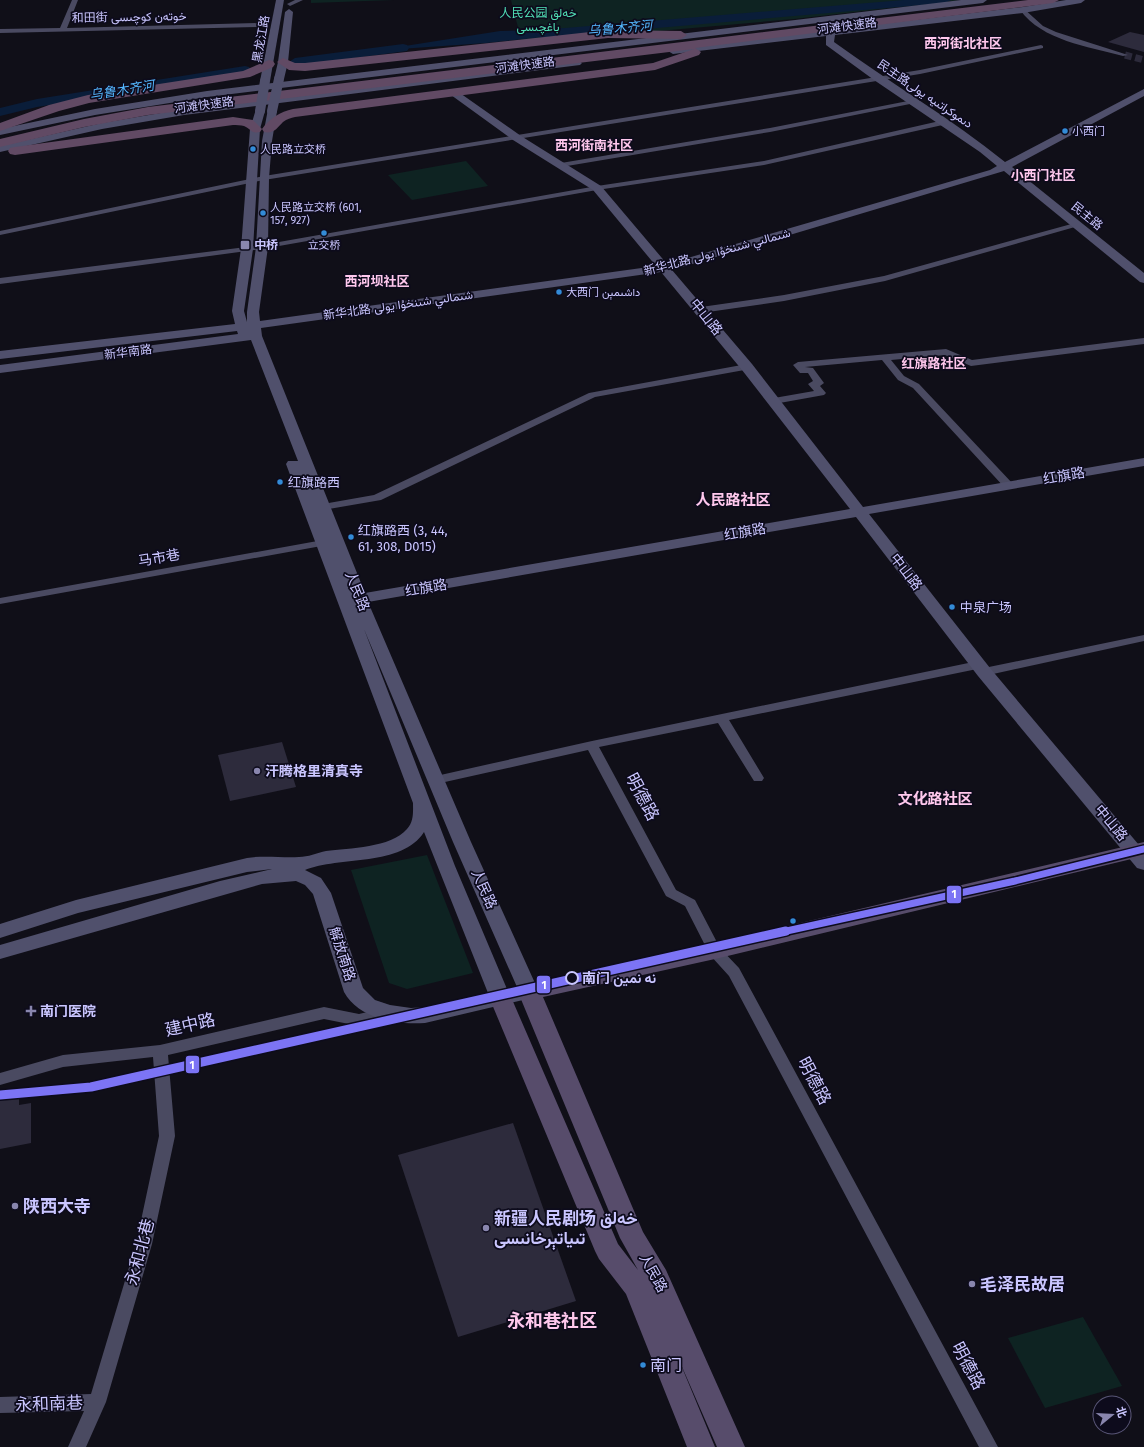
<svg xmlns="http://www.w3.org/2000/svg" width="1144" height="1447" viewBox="0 0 1144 1447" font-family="'Fira Sans',Vazirmatn,'Noto Sans SC',sans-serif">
	<rect width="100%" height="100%" fill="#100f18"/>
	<g fill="#0e2322">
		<path d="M311 0H394L311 3Z"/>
		<path d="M511 0H961L794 19 522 43Z"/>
		<path d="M466 161 488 186 412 200 388 175Z"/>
		<path d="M427 855 473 973 407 989 389 983 351 870Z"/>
		<path d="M1083 1317 1122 1386 1045 1408 1008 1338Z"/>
	</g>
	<path fill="#0a1d39" d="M546 27 567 29 571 34 486 43 400 49 375 53 373 51 500 31 536 30Z"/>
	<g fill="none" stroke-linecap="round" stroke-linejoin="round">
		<g fill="#0a1d39" fill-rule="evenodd">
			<path d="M904 0H951L945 3 541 38 535 34 541 30Z"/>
			<path d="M403 44 407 45 409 48 407 51 295 66 289 62 295 58Z"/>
			<path d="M245 66 249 67 251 70 249 73 37 107 0 116V108L37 99Z"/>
		</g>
	</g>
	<g fill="#2d2b3c">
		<path d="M1130 32 1144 35V52L1108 42Z"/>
		<path d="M282 742 296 787 230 801 218 755Z"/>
		<path d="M19 1093V1105L31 1103V1143L0 1149V1097Z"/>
		<path d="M513 1123 576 1301 458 1337 398 1155Z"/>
	</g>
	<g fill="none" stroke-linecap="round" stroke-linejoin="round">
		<path stroke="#2c2a3b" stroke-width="7" stroke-dasharray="7 3.5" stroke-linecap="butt" d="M1125 55 1144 60"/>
		<g fill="#4a4a61" fill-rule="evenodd">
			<path d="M72 0H78L67 28 259 23 262 25 259 27 0 33V29L60 28Z"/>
			<path d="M295 0H303L290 6 287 4Z"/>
			<path d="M1023 8 1043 26 1056 32 1128 55 1123 56C1087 46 1043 41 1020 10Z"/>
			<path d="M1041 45 1043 46V48L920 74 264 180 0 235V231L264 176 920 70Z"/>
			<path d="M913 100 915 101V103L770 132 561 167 557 165 561 163 770 128Z"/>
			<path d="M944 120 948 122 947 124 764 165 597 190 262 249 0 284V278L262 245 597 186 764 161Z"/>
			<path d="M1075 223 1082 225 885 281 784 301 701 313 697 310 701 307 784 295 884 276Z"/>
			<path d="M1144 338V344L971 366 945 355 891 360 904 376 919 384 1013 484 1014 486 1013 488H1005L913 388 898 380 882 360 805 367 813 368 824 383 820 386 826 393 824 395 774 404 769 401 774 398 814 391 808 384 813 381 808 373H800L793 365 798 362 946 349 972 360Z"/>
			<path d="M747 364 752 367 750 369 595 397 381 500 323 510 318 507 323 504 374 495 589 393Z"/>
			<path d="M323 540 327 541 328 543 327 545 0 604V598Z"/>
			<path d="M1144 635V641L984 676 978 672 984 668Z"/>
			<path d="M978 661 982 662 984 665 982 668 729 720 764 778 762 781H754L718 723 599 747 676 890 695 900 720 948 739 968 998 1447H979L729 976 710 955 685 906 666 896 588 750 436 784 432 783 430 780 432 777 436 776 592 741Z"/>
			<path d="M324 1007 359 1014 388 1007 393 1009 395 1013 393 1017 359 1026 324 1019 168 1055 175 1136 152 1244 106 1402 86 1447H68L84 1411 0 1413V1397L91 1394 136 1244 159 1136 153 1057 63 1067 0 1085V1073L63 1055 160 1045Z"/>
		</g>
		<g fill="#50506c" fill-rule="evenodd">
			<path d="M276 0H284L270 81 265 84 260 81Z"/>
			<path d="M961 0H987L983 3 207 97 95 115 0 135V129L95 109 207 91Z"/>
			<path d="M1066 0H1085L1081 3 1023 13 835 35 834 42C890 83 951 118 1005 162L1144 89V96L1012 167 1144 273V283L1140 282 1004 171 672 270 752 364 863 507 1144 458V466L869 514 990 668 1144 851V870L1137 868 978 676 856 517 368 602 471 842 539 992 536 997 425 1023C397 1025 359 1019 344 992L313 894 305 885 296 881 262 884 0 959V945L220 881 272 869 247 872 78 913 0 938V924L76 900 247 858C265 855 281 858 299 857 308 857 317 853 326 851 349 848 391 848 407 829 414 822 413 812 413 803L286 464 288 461H298L251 340 0 373V365L238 334 237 331 0 359V351L235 324 232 311 241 249 250 129 256 109 260 108 265 111 260 129 253 249 244 311 247 322V312L256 247 262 141 268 109 272 108 277 111 272 141 269 178 268 247 259 312 260 321 656 266 593 190 513 140 451 95 449 93 451 91H457L521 136 601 186 667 264 990 170 997 166 980 152 874 80 826 45V36L673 54 668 51 670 49 1023 7ZM661 272 742 370 850 509 365 593 262 336 261 328ZM364 629 453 842 517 987 507 989 455 866ZM424 832 488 993 425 1007 411 1008 390 1005 375 1000 363 988 331 893 321 878 305 870C339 856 402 867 424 832Z"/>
			<path d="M289 9 293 12 288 62 284 79 279 82 274 79 278 62 285 12Z"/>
			<path d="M577 60 582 63 580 65 184 115 102 129 0 152V146L102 123 184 109Z"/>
		</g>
		<path fill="#574c6b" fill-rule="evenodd" d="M1144 842V856L715 959 543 997 643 1232 666 1270 745 1447H717L676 1353 715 1447H687L626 1294 599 1259 595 1251 489 997 492 991 500 988 508 991 511 997 618 1244 638 1270 620 1238 518 992 521 986 715 943Z"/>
		<g fill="#614a64" fill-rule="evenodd">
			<path d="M1028 0H1059L1053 3 695 48 701 52 699 55 655 70 295 117C291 118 287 119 283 122 277 128 274 134 264 132L262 129C270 118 280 112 293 109L653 63 694 49 148 115 84 127 0 147V139L84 119 148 107Z"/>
			<path d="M608 30 681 31 687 35 681 39 608 38 305 71 289 70 277 62 283 58 295 63H305Z"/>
			<path d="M269 60 273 61 275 64 273 67 250 77 89 103 59 111 0 131V123L49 105 88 95 243 71Z"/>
			<path d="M233 117 253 120 262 129 260 132C251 134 251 129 244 126 241 125 236 125 233 125L15 155 10 154 8 151 10 148 15 147Z"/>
		</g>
		<g stroke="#50506c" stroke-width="10">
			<path d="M260 111 265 81"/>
			<path d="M272 111 279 79"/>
		</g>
		<g stroke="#0d0b1c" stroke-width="10">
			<path id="metro-1-far1" d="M782 932 1015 881 1144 849"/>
		</g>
		<g stroke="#0d0b1c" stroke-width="12">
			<path id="metro-1" d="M0 1095 91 1087 786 931"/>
		</g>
		<use href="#metro-1-far1" stroke="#7c74f5" stroke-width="7"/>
		<use href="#metro-1" stroke="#7c74f5" stroke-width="9"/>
	</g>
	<g fill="#338bd7" stroke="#0d0b1c" stroke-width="1.5">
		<circle cx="1065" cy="131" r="3.5"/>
		<circle cx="253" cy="149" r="3.5"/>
		<circle cx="263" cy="213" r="3.5"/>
		<circle cx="324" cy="233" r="3.5"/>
		<circle cx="559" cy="292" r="3.5"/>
		<circle cx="280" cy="482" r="3.5"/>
		<circle cx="351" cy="537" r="3.5"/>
		<circle cx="952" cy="607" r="3.5"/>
		<circle cx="793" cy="921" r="3.5"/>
		<circle cx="643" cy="1365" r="3.5"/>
	</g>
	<g fill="#8986ae" stroke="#0d0b1c" stroke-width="1.5">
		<rect x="240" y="240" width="10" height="10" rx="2"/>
		<circle cx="257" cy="771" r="4"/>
		<path d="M29 1005h4v4h4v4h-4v4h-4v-4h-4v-4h4z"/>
		<circle cx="15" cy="1206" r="4"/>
		<circle cx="486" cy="1228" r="4"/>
		<circle cx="972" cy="1284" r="4"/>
	</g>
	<circle fill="#0d0b1c" stroke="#cac6ff" stroke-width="2" cx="572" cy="978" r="6"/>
	<g text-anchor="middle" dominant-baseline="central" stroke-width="3.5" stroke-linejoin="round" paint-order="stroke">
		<g font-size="11" fill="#cac6ff" stroke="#0d0b1c" text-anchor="start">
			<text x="1072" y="131">小西门</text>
			<text x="260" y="149">人民路立交桥</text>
			<text x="270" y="207">人民路立交桥 (601,<tspan x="270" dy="13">157, 927)</tspan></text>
			<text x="324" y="245" text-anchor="middle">立交桥</text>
			<text x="566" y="292">大西门 داشىمېن</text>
		</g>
		<g font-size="12" fill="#51e0b6" stroke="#0d0b1c">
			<text x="538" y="13">人民公园 خەلق<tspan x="538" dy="14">باغچىسى</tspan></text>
		</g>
		<g font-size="12" fill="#cac6ff" stroke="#0d0b1c">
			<text transform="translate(129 17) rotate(-1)">和田街 خوتەن كوچىسى</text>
			<text transform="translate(847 26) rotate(-7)">河滩快速路</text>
			<text transform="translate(261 39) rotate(-80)">黑龙江路</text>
			<text transform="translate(525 65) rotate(-7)">河滩快速路</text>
			<text transform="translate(925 94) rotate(34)">民主路دىموكراتىيە يولى</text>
			<text transform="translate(204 105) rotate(-7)">河滩快速路</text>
			<text transform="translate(1087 216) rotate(39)">民主路</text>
			<text transform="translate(717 252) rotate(-15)">新华北路 شىمالىي شىنخۇا يولى</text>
			<text transform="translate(398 305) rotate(-8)">新华北路 شىمالىي شىنخۇا يولى</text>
			<text transform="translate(128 352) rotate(-7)">新华南路</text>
		</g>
		<g font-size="12" font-weight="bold" fill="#cac6ff" stroke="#0d0b1c" text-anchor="start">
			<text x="254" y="245">中桥</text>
		</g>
		<g font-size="13" font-style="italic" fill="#54b7ff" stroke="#0d0b1c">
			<text transform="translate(620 28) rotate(-5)">乌鲁木齐河</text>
			<text transform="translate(122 90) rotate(-9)">乌鲁木齐河</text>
		</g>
		<g font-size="13" font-weight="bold" fill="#ffc8ed" stroke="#0d0b1c">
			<text x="963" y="43">西河街北社区</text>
			<text x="594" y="145">西河街南社区</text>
			<text x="1043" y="175">小西门社区</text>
			<text x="377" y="281">西河坝社区</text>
			<text x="934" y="363">红旗路社区</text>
		</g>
		<g font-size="13" fill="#cac6ff" stroke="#0d0b1c" text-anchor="start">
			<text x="288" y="482">红旗路西</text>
			<text x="358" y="530">红旗路西 (3, 44,<tspan x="358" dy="16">61, 308, D015)</tspan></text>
			<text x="960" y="607">中泉广场</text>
		</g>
		<g font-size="14" fill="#cac6ff" stroke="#0d0b1c">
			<text transform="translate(706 317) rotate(51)">中山路</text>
			<text transform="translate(1064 476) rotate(-10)">红旗路</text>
			<text transform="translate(745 532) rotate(-10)">红旗路</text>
			<text transform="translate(159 558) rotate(-10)">马市巷</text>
			<text transform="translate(906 572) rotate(52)">中山路</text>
			<text transform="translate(426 588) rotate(-10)">红旗路</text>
			<text transform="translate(357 591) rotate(68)">人民路</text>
			<text transform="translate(1111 823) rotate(50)">中山路</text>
			<text transform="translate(484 889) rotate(66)">人民路</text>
			<text transform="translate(342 954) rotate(72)">解放南路</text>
			<text transform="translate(653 1273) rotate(61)">人民路</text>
		</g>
		<g font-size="14" font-weight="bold" fill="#cac6ff" stroke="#0d0b1c" text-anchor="start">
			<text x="265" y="771">汗腾格里清真寺</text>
			<text x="40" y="1011">南门医院</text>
		</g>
		<g font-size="14" font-weight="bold" fill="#cac6ff" stroke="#0d0b1c" text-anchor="start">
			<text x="582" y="978">南门 نە نمين</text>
		</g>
		<g font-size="15" font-weight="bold" fill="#ffc8ed" stroke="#0d0b1c">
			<text x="733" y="500">人民路社区</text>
			<text x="935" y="799">文化路社区</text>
		</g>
		<g font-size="16" fill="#cac6ff" stroke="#0d0b1c" text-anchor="start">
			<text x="650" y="1365">南门</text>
		</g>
		<g font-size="17" fill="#cac6ff" stroke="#0d0b1c">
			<text transform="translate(642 797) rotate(62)">明德路</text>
			<text transform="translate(190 1025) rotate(-13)">建中路</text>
			<text transform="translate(814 1081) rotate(62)">明德路</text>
			<text transform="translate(140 1252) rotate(-75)">永和北巷</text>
			<text transform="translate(968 1366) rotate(62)">明德路</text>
			<text transform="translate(49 1404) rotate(-2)">永和南巷</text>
		</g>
		<g font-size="17" font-weight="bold" fill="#cac6ff" stroke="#0d0b1c" text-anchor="start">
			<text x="23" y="1206">陕西大寺</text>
			<text x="494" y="1218">新疆人民剧场 خەلق<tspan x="494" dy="20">تىياتېرخانىسى</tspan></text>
			<text x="980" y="1284">毛泽民故居</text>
		</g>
		<g font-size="18" font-weight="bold" fill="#ffc8ed" stroke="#0d0b1c">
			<text x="552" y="1321">永和巷社区</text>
		</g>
	</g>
	<g stroke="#0d0b1c" stroke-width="1.5">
		<rect x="946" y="885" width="16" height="19" rx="4" fill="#7c74f5"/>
		<rect x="536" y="975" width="15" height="19" rx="4" fill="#7c74f5"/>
		<rect x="185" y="1055" width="15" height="19" rx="4" fill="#7c74f5"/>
	</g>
	<g font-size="11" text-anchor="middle" font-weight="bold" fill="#fff">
		<text x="954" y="898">1</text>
		<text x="544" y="989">1</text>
		<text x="192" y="1069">1</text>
	</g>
	<g transform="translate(1112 1415) rotate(72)"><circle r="19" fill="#0d0b1c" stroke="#595677"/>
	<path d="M0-3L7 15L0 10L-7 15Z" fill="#8986ae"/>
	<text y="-6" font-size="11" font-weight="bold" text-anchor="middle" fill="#cac6ff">北</text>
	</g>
</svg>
